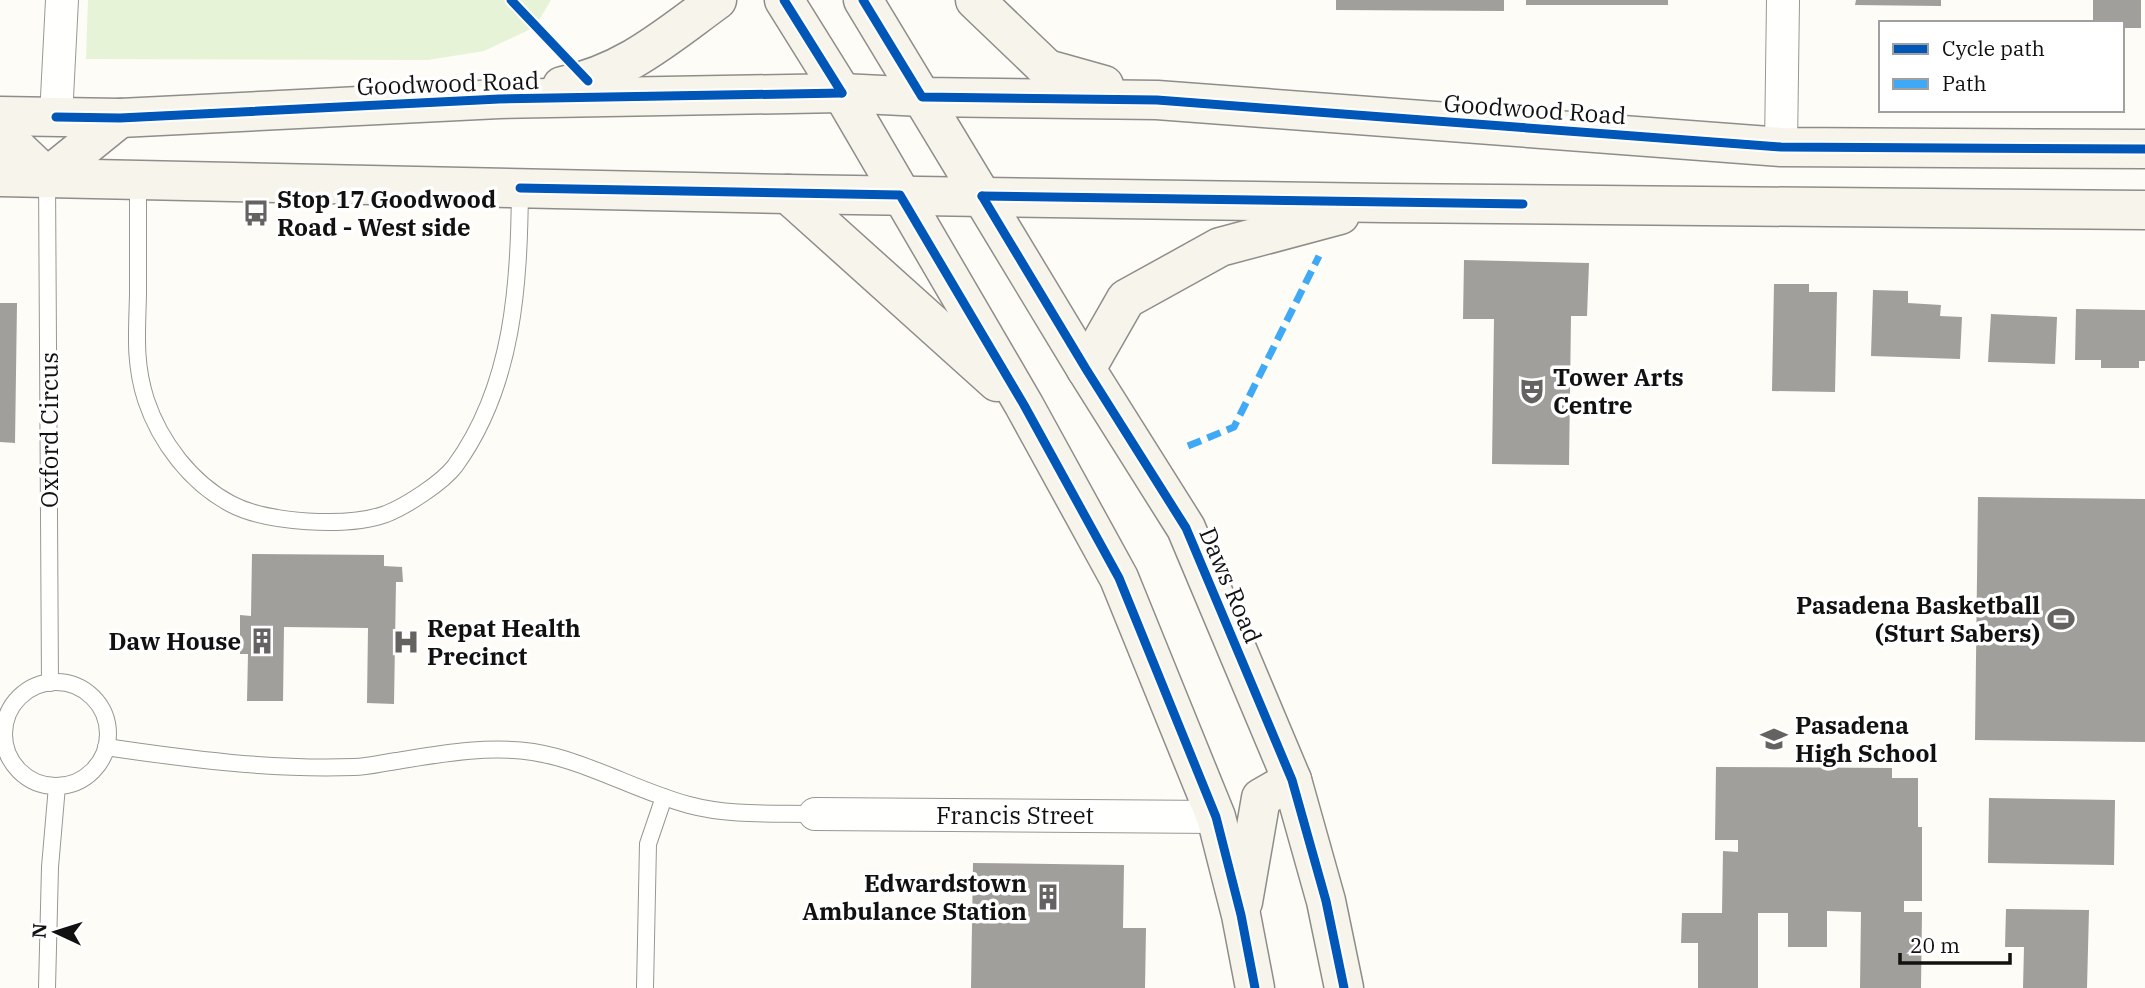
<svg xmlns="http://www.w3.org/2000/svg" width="2145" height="988" viewBox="0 0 2145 988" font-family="'IBM Plex Serif',serif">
	<rect width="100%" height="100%" fill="#fdfcf7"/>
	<path fill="#e7f3d7" d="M88 0H551L535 27 484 51 428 60 86 59Z"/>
	<g fill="#a19f9c">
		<path d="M1336 0H1504V11L1336 10Z"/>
		<rect x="1526" y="0" width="142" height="5"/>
		<path d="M1856 0H1941V6L1855 5Z"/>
		<path d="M2093 0H2141V28H2122V23H2093Z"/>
		<path d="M1464 260 1589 263 1587 316H1571L1569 465 1492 464 1494 319H1463Z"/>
		<path d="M1774 284H1809V292H1837L1835 392 1772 391Z"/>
		<path d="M1873 290 1908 291V303L1941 305 1940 316 1962 317 1960 359 1871 356Z"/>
		<path d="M0 303H17L15 443 0 442Z"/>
		<path d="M2076 309 2145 310V361H2139V368H2101V360H2075Z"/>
		<path d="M1991 314 2057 317 2055 364 1988 362Z"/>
		<path d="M1978 497 2145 499V742L1975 740Z"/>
		<path d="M252 554 384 555V566L402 567 403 582H396L394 704 367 703 368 628 284 627 283 701H247L248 654H240V615L251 616Z"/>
		<path d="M1716 767 1892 768V778H1918V827H1922V901H1904V912H1922L1921 988H1860L1861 912 1827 911V947H1788V913H1758V988H1698V943H1681L1682 913H1722L1723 851 1738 852V840H1715Z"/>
		<path d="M1989 798 2115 800 2114 865 1988 863Z"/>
		<path d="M973 863 1124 865 1123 928H1146L1145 988H971Z"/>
		<path d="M2006 909 2089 910 2087 988H2023L2024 947H2005Z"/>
	</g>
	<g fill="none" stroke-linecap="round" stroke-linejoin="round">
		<g stroke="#979795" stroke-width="18">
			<g id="service">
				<path d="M47 178 50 683"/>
				<path d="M138 179C138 218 138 256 138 295 137 333 134 363 146 400 160 442 191 483 231 504 267 523 347 528 386 514 406 506 442 483 455 466 514 385 519 284 520 188"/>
				<circle cx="56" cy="734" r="52"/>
				<path d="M106 747C187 759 271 770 354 767 368 767 382 763 396 761 440 754 488 745 533 752 588 761 636 791 689 805 730 816 773 813 815 814"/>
				<path d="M47 988 50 867 57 786"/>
				<path d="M645 988 648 844 664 797"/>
			</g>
		</g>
		<g stroke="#979795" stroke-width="34">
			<g id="minor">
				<path d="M56 117 62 0"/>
				<path d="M1781 147 1783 0"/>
				<path d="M815 814 1216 817"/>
			</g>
		</g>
		<g stroke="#8e8d8b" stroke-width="41">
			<g id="secondary">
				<path d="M784 0 842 93 1024 405 1119 578 1216 817 1241 915 1255 988"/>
				<path d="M863 0 1086 369 1186 528 1292 780 1326 901 1344 988"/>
				<path d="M975 0 1047 69 1104 85"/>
				<path d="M562 86C626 73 666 37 717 0"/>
				<path d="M0 116 120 118 499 99 842 93 922 97 1157 100 1781 147 2145 149"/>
				<path d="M0 132 47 177"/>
				<path d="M0 177 788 194 1384 203 2145 210"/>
				<path d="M47 177 120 118"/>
				<path d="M788 194 997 382"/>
				<path d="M1086 369 1126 299 1220 247 1340 215"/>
				<path d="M1243 902 1261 798 1292 780"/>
			</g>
		</g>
		<use href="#service" stroke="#fffffe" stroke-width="16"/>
		<use href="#minor" stroke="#fffffe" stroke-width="32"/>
		<use href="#secondary" stroke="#f6f4eb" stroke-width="38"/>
		<path stroke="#3fa9f5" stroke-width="7" stroke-dasharray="14 7" stroke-linecap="butt" d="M1188 446 1234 427 1319 256"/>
		<g stroke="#fff" stroke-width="13">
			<g id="cycleway">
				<path d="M511 0 588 81"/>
				<path d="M784 0 842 93"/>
				<path d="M863 0 922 97 1157 100 1781 147 2145 149"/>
				<path d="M56 117 120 118 499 99 842 93"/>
				<path d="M520 188 900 195 1024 405 1119 578 1216 817 1241 915 1255 988"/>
				<path d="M982 196 1086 369 1186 528 1292 780 1326 901 1344 988"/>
				<path d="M982 196 1523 204"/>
			</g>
		</g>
		<use href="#cycleway" stroke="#0057b8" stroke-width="9"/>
	</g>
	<defs>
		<g id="bus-bare" transform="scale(2.1)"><path d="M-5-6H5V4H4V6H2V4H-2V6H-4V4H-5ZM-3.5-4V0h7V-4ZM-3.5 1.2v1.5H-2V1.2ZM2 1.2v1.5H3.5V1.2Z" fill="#646362" stroke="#fff" stroke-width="2.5" paint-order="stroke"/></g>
		<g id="theatre-bare" transform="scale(2.1)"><path d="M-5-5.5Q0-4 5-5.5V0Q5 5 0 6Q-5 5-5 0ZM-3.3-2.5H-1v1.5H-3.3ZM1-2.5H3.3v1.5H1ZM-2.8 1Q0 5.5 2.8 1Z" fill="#646362" stroke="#fff" stroke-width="2.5" paint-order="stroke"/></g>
		<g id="stadium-bare" transform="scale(2.1)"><path d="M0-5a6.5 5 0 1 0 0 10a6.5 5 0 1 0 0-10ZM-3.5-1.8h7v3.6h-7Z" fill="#646362" stroke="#fff" stroke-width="2.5" paint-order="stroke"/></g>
		<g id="building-bare" transform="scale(2.1)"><path d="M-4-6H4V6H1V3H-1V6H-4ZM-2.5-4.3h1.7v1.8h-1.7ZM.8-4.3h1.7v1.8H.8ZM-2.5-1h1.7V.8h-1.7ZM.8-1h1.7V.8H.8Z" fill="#646362" stroke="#fff" stroke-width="2.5" paint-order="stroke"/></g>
		<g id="hospital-bare" transform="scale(2.1)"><path d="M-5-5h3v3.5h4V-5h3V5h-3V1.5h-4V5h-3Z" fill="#646362" stroke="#fff" stroke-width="2.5" paint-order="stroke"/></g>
		<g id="school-bare" transform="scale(2.1)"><path d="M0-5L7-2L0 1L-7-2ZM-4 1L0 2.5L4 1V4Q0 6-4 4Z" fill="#646362" stroke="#fff" stroke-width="2.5" paint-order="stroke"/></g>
	</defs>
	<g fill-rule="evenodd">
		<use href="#bus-bare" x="256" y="213"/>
		<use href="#theatre-bare" x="1532" y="391"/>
		<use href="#stadium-bare" x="2061" y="619"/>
		<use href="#building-bare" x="262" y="641"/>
		<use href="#hospital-bare" x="406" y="642"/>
		<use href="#school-bare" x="1774" y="739"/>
		<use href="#building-bare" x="1048" y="897"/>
	</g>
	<g text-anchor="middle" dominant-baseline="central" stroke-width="7" stroke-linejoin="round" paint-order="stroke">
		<g font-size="24" fill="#111" stroke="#fff">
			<text transform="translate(448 83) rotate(-2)">Goodwood Road</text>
			<text transform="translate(1535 109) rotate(4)">Goodwood Road</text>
			<text transform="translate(49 430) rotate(-90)">Oxford Circus</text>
			<text transform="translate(1231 585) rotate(67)">Daws Road</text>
			<text x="1015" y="815">Francis Street</text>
		</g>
		<g font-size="24" font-weight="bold" fill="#111" stroke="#fff" text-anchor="start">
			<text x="277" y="199">Stop 17 Goodwood<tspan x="277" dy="28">Road - West side</tspan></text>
			<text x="1553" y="377">Tower Arts<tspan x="1553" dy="28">Centre</tspan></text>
			<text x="2040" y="605" text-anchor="end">Pasadena Basketball<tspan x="2040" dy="28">(Sturt Sabers)</tspan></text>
			<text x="427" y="628">Repat Health<tspan x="427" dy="28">Precinct</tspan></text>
			<text x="241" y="641" text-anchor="end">Daw House</text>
			<text x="1795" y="725">Pasadena<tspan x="1795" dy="28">High School</tspan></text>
			<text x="1027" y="883" text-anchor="end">Edwardstown<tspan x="1027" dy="28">Ambulance Station</tspan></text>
		</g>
	</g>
	<rect x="1879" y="21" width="245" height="91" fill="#ffffff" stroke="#a0a0a0" stroke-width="2"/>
	<rect x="1893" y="44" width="35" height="10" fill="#0057b8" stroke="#a0a0a0" stroke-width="2"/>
	<text x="1942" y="56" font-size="21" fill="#111111">Cycle path</text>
	<rect x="1893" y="79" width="35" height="10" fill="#3fa9f5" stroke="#a0a0a0" stroke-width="2"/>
	<text x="1942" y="91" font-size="21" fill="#111111">Path</text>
	<g transform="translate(56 932) rotate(274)" stroke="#ffffff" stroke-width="5" paint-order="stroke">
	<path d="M0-5L12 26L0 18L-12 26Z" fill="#111111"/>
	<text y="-10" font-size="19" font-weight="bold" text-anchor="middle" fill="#111111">N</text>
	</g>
	<path d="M1900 953v10h110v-10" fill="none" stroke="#111111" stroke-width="3.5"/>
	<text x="1910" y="953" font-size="21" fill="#111111" stroke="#ffffff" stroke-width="5" paint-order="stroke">20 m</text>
</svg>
